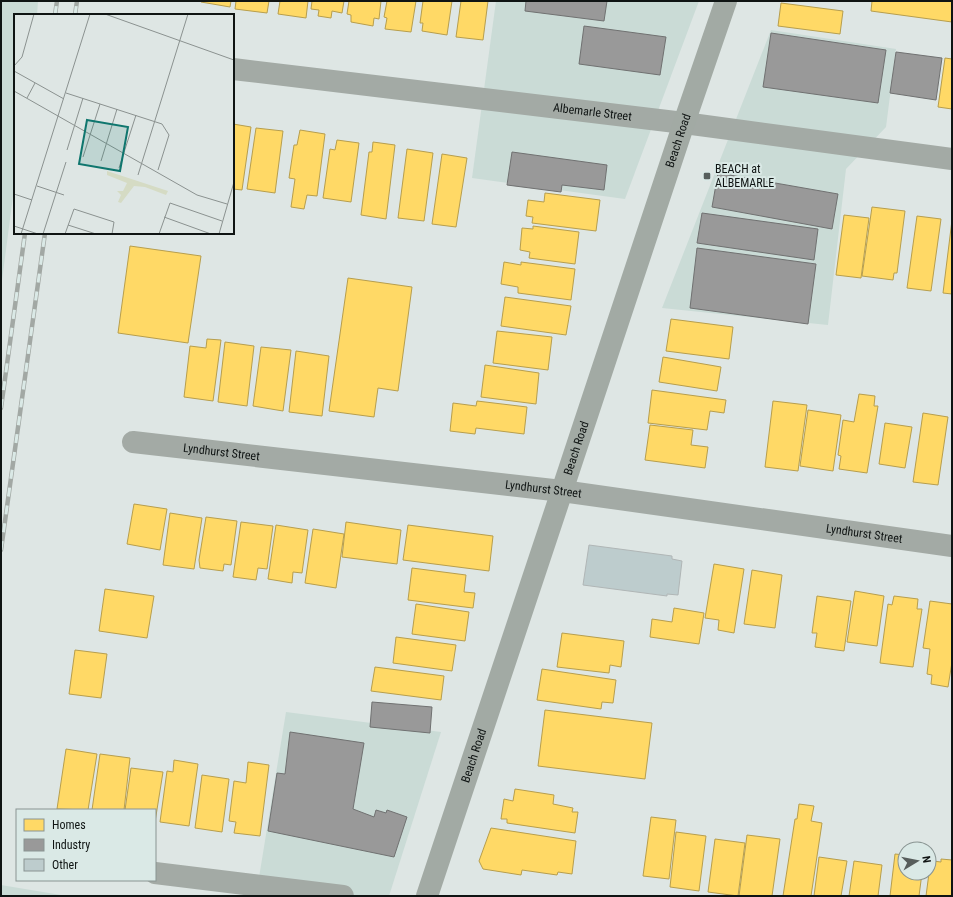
<svg xmlns="http://www.w3.org/2000/svg" width="953" height="897" viewBox="0 0 953 897" font-family="'Roboto Condensed',sans-serif">
	<rect width="100%" height="100%" fill="#dee6e4"/>
	<g fill="#cadbd6">
		<path d="M1 1H38L37 15H15V181L1 288Z"/>
		<path d="M496 1H699L625 199 472 178Z"/>
		<path d="M771 30 896 49 886 127 846 169 828 325 662 308Z"/>
		<path d="M286 712 441 732 389 896H256Z"/>
		<path d="M1 885 67 896H1Z"/>
	</g>
	<g fill="#ffd966" stroke="#b79e4d">
		<path d="M201 1H231L230 7 201 2Z"/>
		<path d="M236 1H269L267 13 235 9Z"/>
		<path d="M280 1H308L306 18 278 14Z"/>
		<path d="M312 1H344L342 13 332 11 331 18 318 16 319 10 311 9Z"/>
		<path d="M349 1H381L379 19 374 18 373 26 351 22V15L347 14Z"/>
		<path d="M387 1H416L411 32 385 29 387 18 384 17Z"/>
		<path d="M423 1H452L447 35 422 31 423 23H420Z"/>
		<path d="M461 1H488L483 40 456 37Z"/>
		<path d="M872 1H952V22L871 11Z"/>
		<path d="M781 3 843 11 840 34 778 26Z"/>
		<path d="M945 58 952 59V109L938 107Z"/>
		<path d="M233 124 251 127 242 190 233 189Z"/>
		<path d="M256 128 283 131 275 193 247 189Z"/>
		<path d="M300 130 325 134 317 196 307 195 304 209 291 207 295 179 289 178 294 145H297Z"/>
		<path d="M337 140 359 143 351 202 323 198 330 149 335 150Z"/>
		<path d="M373 142 395 145 386 219 361 215 369 152H372Z"/>
		<path d="M407 149 433 153 424 221 398 218Z"/>
		<path d="M442 154 467 158 456 227 432 224Z"/>
		<path d="M545 193 600 200 596 231 532 223 533 217 526 216 528 200 544 202Z"/>
		<path d="M872 207 905 211 897 273H894L893 280 862 276Z"/>
		<path d="M844 215 869 218 861 278 836 275Z"/>
		<path d="M917 216 941 219 931 291 907 288Z"/>
		<path d="M952 220V294L943 293Z"/>
		<path d="M533 226 579 232 575 264 529 258 530 252 520 250 522 228 533 229Z"/>
		<path d="M130 246 201 256 188 343 118 333Z"/>
		<path d="M504 262 521 265V262L575 269 571 300 518 293V287L501 284Z"/>
		<path d="M348 278 412 287 398 391 378 388 374 417 329 411Z"/>
		<path d="M505 297 571 306 566 335 501 326Z"/>
		<path d="M671 319 733 327 729 359 666 351Z"/>
		<path d="M497 331 552 337 548 370 493 363Z"/>
		<path d="M207 339 221 340 213 401 184 397 190 346 206 348Z"/>
		<path d="M225 342 254 346 247 406 218 402Z"/>
		<path d="M261 347 291 350 283 411 253 406Z"/>
		<path d="M296 351 329 356 322 416 289 412Z"/>
		<path d="M663 357 721 367 717 391 659 382Z"/>
		<path d="M485 365 539 373 536 404 481 397Z"/>
		<path d="M652 390 726 400 724 413 710 411 707 430 648 423Z"/>
		<path d="M859 394 875 396 874 406H878L867 473 839 469 841 456 838 455 843 420 854 422Z"/>
		<path d="M477 401 527 407 524 434 476 428 475 434 450 431 453 403 476 406Z"/>
		<path d="M773 401 807 405 798 471 765 467Z"/>
		<path d="M808 410 841 415 833 471 800 466Z"/>
		<path d="M923 413 948 417 938 485 913 482Z"/>
		<path d="M885 423 912 427 905 468 879 464Z"/>
		<path d="M650 425 693 430 691 445 708 447 705 468 645 460Z"/>
		<path d="M134 504 167 509 160 550 127 544Z"/>
		<path d="M170 513 202 518 194 569 163 565Z"/>
		<path d="M206 517 237 521 231 565 224 564 223 571 200 568 199 560Z"/>
		<path d="M241 522 273 526 267 569 258 568 256 580 233 577Z"/>
		<path d="M346 522 401 530 397 564 342 557Z"/>
		<path d="M276 525 308 530 302 573 293 572 292 583 268 579Z"/>
		<path d="M408 525 493 536 489 571 403 560Z"/>
		<path d="M313 529 344 534 336 588 305 583Z"/>
		<path d="M714 564 744 569 734 633 718 630 719 620 705 618Z"/>
		<path d="M412 568 466 575 464 592 475 593 473 608 408 600Z"/>
		<path d="M752 570 782 575 775 628 744 624Z"/>
		<path d="M105 589 154 596 147 638 99 631Z"/>
		<path d="M855 591 884 596 877 646 847 642Z"/>
		<path d="M817 596 851 601 844 651 815 647 817 633H812Z"/>
		<path d="M894 596 918 599 917 609H922L913 667 880 663 888 604 892 605Z"/>
		<path d="M930 601 952 604V662L948 687 931 684 932 675 927 674 930 649 923 648Z"/>
		<path d="M416 604 469 612 465 641 412 634Z"/>
		<path d="M674 608 704 613 699 644 650 637 652 619 672 622Z"/>
		<path d="M562 633 624 641 621 667 610 665 609 673 557 667Z"/>
		<path d="M396 637 456 645 452 671 393 663Z"/>
		<path d="M75 650 107 654 101 698 69 694Z"/>
		<path d="M375 667 444 676 441 700 371 691Z"/>
		<path d="M542 669 616 680 613 703 602 702 601 709 537 700Z"/>
		<path d="M545 710 652 723 645 779 538 766Z"/>
		<path d="M66 749 97 754 88 810 57 809Z"/>
		<path d="M100 754 130 758 124 810H92Z"/>
		<path d="M174 760 198 764 189 826 160 822 167 771 173 772Z"/>
		<path d="M248 762 269 765 260 836 234 833 236 822 229 821 234 781 246 783Z"/>
		<path d="M131 768 163 772 155 822V810H125Z"/>
		<path d="M202 775 229 779 222 832 195 828Z"/>
		<path d="M515 789 554 795 553 804 573 808 572 812H578L575 833 507 823V819H501L504 799 513 801Z"/>
		<path d="M799 804 814 806 811 821 822 823 811 896H783L795 819H797Z"/>
		<path d="M651 817 676 820 669 879 643 876Z"/>
		<path d="M491 828 576 841 572 874 558 872 557 875 522 870 521 875 483 869 479 861Z"/>
		<path d="M676 832 706 836 699 891 670 887Z"/>
		<path d="M747 835 780 839 772 896H739Z"/>
		<path d="M715 839 745 843 738 896 708 892Z"/>
		<path d="M895 854 905 855V873H922L919 896H890Z"/>
		<path d="M819 857 847 861 841 896H814Z"/>
		<path d="M941 859 952 860V896H926L929 873V872H932L933 861 941 862Z"/>
		<path d="M854 861 882 865 878 896H849Z"/>
	</g>
	<g fill="#999" stroke="#707171">
		<path d="M526 1H607L604 21 525 11Z"/>
		<path d="M584 26 666 37 660 75 579 64Z"/>
		<path d="M771 33 886 50 878 103 763 87Z"/>
		<path d="M896 52 942 58 936 100 890 93Z"/>
		<path d="M512 152 607 165 604 190 562 185 561 192 507 185Z"/>
		<path d="M718 173 838 194 832 229 712 207Z"/>
		<path d="M702 213 818 229 814 260 697 243Z"/>
		<path d="M697 248 816 264 808 324 690 308Z"/>
		<path d="M372 702 432 707 430 733 370 727Z"/>
		<path d="M290 732 364 743 353 809 374 817 376 810 386 813 387 810 407 817 394 857 268 831 277 773 285 774Z"/>
	</g>
	<path fill="#bdcccd" stroke="#b0b6b6" d="M589 545 672 556V559L682 561 678 595 667 594V596L583 585Z"/>
	<g fill="none" stroke-linecap="round" stroke-linejoin="round">
		<g stroke="#a3aaa5" stroke-width="22">
			<path id="s1" d="M233 69 684 123 952 159"/>
			<path id="s2" d="M133 442 562 491 952 546"/>
			<path d="M155 873 343 896"/>
		</g>
		<path stroke="#a2aaa4" stroke-width="22" id="s3" d="M427 896 562 491 684 123 726 1"/>
		<g stroke="#a2a8a4" stroke-width="4.5">
			<g id="rail">
				<path d="M55 15 57 1"/>
				<path d="M75 15 77 1"/>
				<path d="M1 408 25 233"/>
				<path d="M1 550 45 233"/>
			</g>
		</g>
		<use href="#rail" stroke="#dae9e6" stroke-width="3" stroke-dasharray="9" stroke-linecap="butt"/>
	</g>
	<rect fill="#575e5c" stroke="#dae9e6" stroke-width="1.5" x="703" y="172" width="8" height="8" rx="2"/>
	<g text-anchor="middle" dominant-baseline="central" stroke-width="4" stroke-linejoin="round" paint-order="stroke">
		<g font-size="12" fill="#0f1413" stroke="#dae9e6">
			<text stroke="none"><textPath href="#s1" startOffset="362">Albemarle Street</textPath></text>
			<text stroke="none"><textPath href="#s3" startOffset="796">Beach Road</textPath></text>
			<text stroke="none"><textPath href="#s3" startOffset="472">Beach Road</textPath></text>
			<text stroke="none"><textPath href="#s2" startOffset="89">Lyndhurst Street</textPath></text>
			<text stroke="none"><textPath href="#s2" startOffset="413">Lyndhurst Street</textPath></text>
			<text stroke="none"><textPath href="#s2" startOffset="737">Lyndhurst Street</textPath></text>
			<text stroke="none"><textPath href="#s3" startOffset="148">Beach Road</textPath></text>
		</g>
		<g font-size="12" fill="#0f1413" stroke="#dae9e6" text-anchor="start">
			<text x="715" y="169">BEACH at<tspan x="715" dy="14">ALBEMARLE</tspan></text>
		</g>
	</g>
	<g transform="translate(14 14)">
		<rect width="220" height="220" fill="#dee6e4"/>
		<path d="M93 157 154 177 152 181 131 173 120 172 107 189 104 188 107 181 103 177H109L113 169 93 161Z" fill="#d5dbc4"/>
		<path fill="none" stroke="#8b9290" stroke-width="1" d="M91 0 220 46M0 52 8 43 20 0M0 57 50 85M0 77 183 181 213 190M52 79 148 110 155 121 144 156M13 84 21 69M53 136 69 84M69 143 86 90M87 147 103 95M105 154 122 101M124 161 174 0M23 172 50 181M0 180 18 186M150 203 197 220M54 211 82 220M0 212 24 220M7 220 76 0M29 220 52 148M51 220 60 195 100 208 98 220M145 220 156 189 208 207M205 220 220 168"/>
		<path fill="#0f766e" fill-opacity="0.15" stroke="#0f766e" stroke-width="2" d="M73 106 114 113 106 157 65 150Z"/>
		<rect width="220" height="220" fill="none" stroke="#0f1413" stroke-width="2"/>
	</g>
	<rect width="953" height="897" fill="none" stroke="#0f1413" stroke-width="4"/>
	<rect x="16" y="809" width="140" height="72" fill="#dae9e6" stroke="#899492"/>
	<rect x="24" y="819" width="20" height="12" fill="#ffd966" stroke="#899492"/>
	<text x="52" y="829" font-size="12" fill="#0f1413">Homes</text>
	<rect x="24" y="839" width="20" height="12" fill="#999999" stroke="#899492"/>
	<text x="52" y="849" font-size="12" fill="#0f1413">Industry</text>
	<rect x="24" y="859" width="20" height="12" fill="#bdcccd" stroke="#899492"/>
	<text x="52" y="869" font-size="12" fill="#0f1413">Other</text>
	<g transform="translate(917 861) rotate(80)"><circle r="19" fill="#dae9e6" stroke="#899492"/>
	<path d="M0-3L7 15L0 10L-7 15Z" fill="#575e5c"/>
	<text y="-6" font-size="11" font-weight="bold" text-anchor="middle" fill="#0f1413">N</text>
	</g>
</svg>
